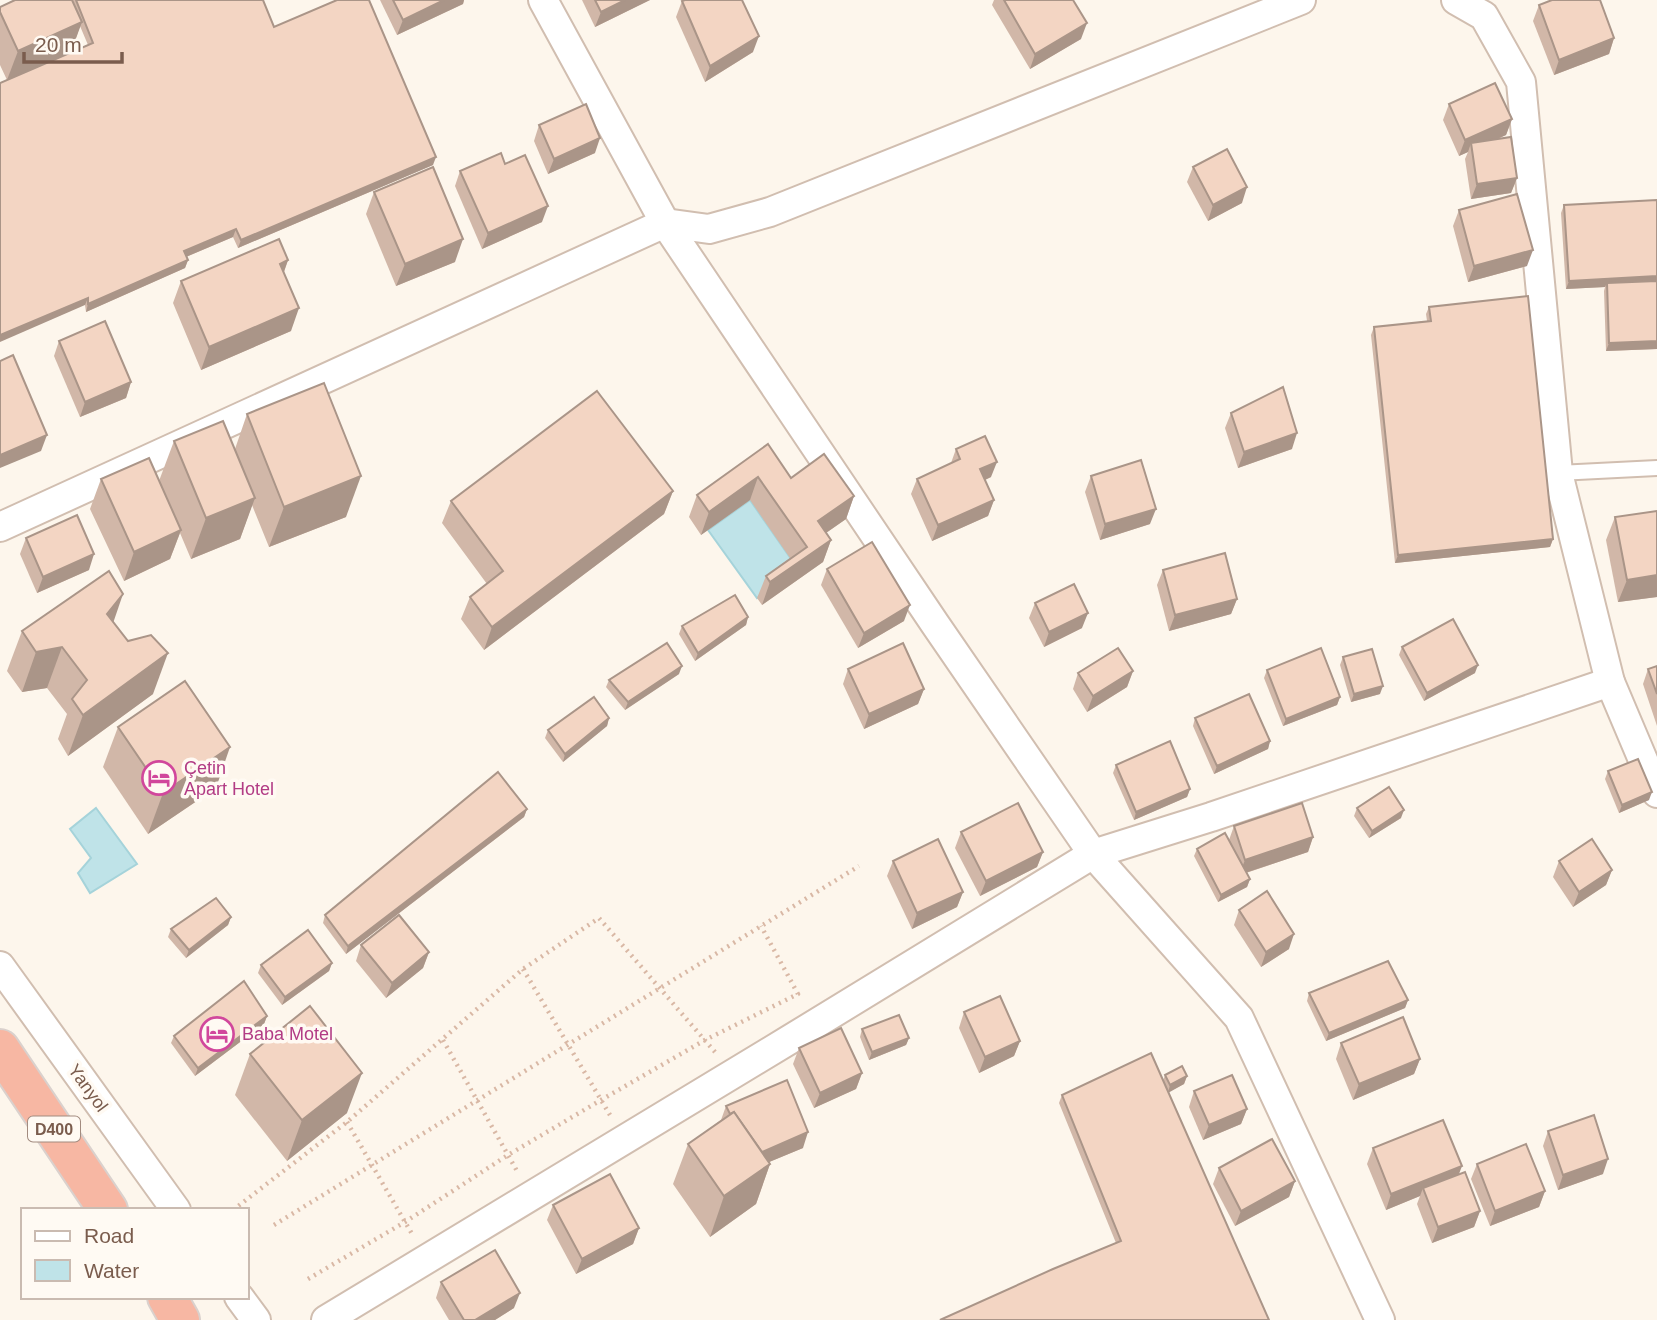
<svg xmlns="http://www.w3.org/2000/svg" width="1657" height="1320" viewBox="0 0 1657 1320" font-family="Arial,sans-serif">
	<rect width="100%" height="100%" fill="#fdf6ec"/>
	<g fill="#bfe3e8" stroke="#a5d3da" stroke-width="2">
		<path d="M750 500 798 569 757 598 708 530Z"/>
		<path d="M96 808 137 864 90 893 78 873 91 858 70 829Z"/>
	</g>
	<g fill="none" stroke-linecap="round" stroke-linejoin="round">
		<g stroke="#d1beb0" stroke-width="18">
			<path id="lane" d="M1558 473 1657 468"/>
		</g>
		<g stroke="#d1beb0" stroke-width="32">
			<g id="street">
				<path d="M543 0 665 223 935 624 1093 854 1239 1018 1380 1320"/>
				<path d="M1456 0 1484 16 1521 82 1558 473 1610 682 1657 793"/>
				<path d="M0 527 665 223 709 229 770 212 1301 0"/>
				<path d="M0 966 176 1210"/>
				<path d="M239 1297 256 1320"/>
				<path d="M326 1320 789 1040 1093 854 1211 817 1610 682"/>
			</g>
		</g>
		<g stroke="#dad1cd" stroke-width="42">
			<g id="highway">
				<path d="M0 1049 108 1210"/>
				<path d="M167 1297 180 1320"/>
			</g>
		</g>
		<g stroke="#d9b8a5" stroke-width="4.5" stroke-dasharray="2 5" stroke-linecap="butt">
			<path d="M523 969 610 1115"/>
			<path d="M443 1040 517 1171"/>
			<path d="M347 1122 412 1234"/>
			<path d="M233 1210 347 1122 523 969 599 918 715 1052"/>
			<path d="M274 1225 859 866"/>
			<path d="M308 1279 405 1222 508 1155 601 1100 705 1040 798 994 761 926"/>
		</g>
		<use href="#lane" stroke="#fff" stroke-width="14"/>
		<use href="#street" stroke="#fff" stroke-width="28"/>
		<use href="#highway" stroke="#f7b7a3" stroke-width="38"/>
	</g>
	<g fill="#d1b7a8" fill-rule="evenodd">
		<path d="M15 0H263L274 27 433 165 238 248 233 237 186 257 188 260 185 268 86 312 85 305 7 80 0 65V7ZM80 26 88 45 18 76 71 52Z"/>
		<path d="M380 0H464L463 4 397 35Z"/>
		<path d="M582 0H650L595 27Z"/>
		<path d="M994 0H1073L1081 39 1030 69 992 5Z"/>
		<path d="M682 1 753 52 705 82 676 17Z"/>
		<path d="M1539 5 1614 38 1609 54 1554 75 1533 21Z"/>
		<path d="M1449 104 1512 119 1506 135 1496 140 1517 178 1511 193 1471 199 1465 159 1468 152 1459 156 1443 120Z"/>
		<path d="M539 125 595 153 548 174 534 141Z"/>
		<path d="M505 164 542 222 482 249 455 186 460 171Z"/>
		<path d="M1193 167 1242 203 1208 221 1187 182Z"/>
		<path d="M374 192 455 262 396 286 366 214Z"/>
		<path d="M1564 205 1657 349 1606 351 1604 291 1605 287 1566 289 1561 213Z"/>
		<path d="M1459 210 1527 266 1468 282 1453 226Z"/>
		<path d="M288 260 284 272 291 331 201 370 173 303 181 281Z"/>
		<path d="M1429 307 1553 539 1550 547 1395 563 1371 335 1374 327 1427 321 1426 314Z"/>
		<path d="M59 341 131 382 126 398 80 417 54 356Z"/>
		<path d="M1231 413 1292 449 1238 468 1225 428Z"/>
		<path d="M247 414 346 517 269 547 252 505 240 539 191 559 180 533 170 559 124 581 90 509 101 479 159 481 174 441 235 449Z"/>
		<path d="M768 444 791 478 854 496 846 519 826 533 831 540 823 562 762 605 757 598 766 576 790 558 750 500 701 535 689 517 697 495Z"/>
		<path d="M956 449 991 477 985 480 994 500 988 516 932 541 911 494 917 479 951 463Z"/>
		<path d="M1091 476 1150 524 1100 540 1085 492Z"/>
		<path d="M673 491 664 514 484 650 461 619 470 597 487 584 442 523 451 501Z"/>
		<path d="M1657 511V597L1618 602 1606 540 1615 517Z"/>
		<path d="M26 538 89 570 37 593 20 554Z"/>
		<path d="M827 569 904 621 858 648 821 585Z"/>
		<path d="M1163 570 1237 599 1231 614 1169 631 1157 585Z"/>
		<path d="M1035 603 1082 628 1044 647 1029 618Z"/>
		<path d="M748 617 746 625 695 661 679 634 682 626Z"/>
		<path d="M113 622 153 694 68 756 58 739 67 714 47 688 22 692 7 671 22 631Z"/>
		<path d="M1402 647 1475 673 1424 701 1399 655Z"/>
		<path d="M1343 657 1380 694 1351 702 1340 665Z"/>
		<path d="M1657 666V726L1643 684 1648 669Z"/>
		<path d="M848 669 924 689 918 704 864 729 843 684Z"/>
		<path d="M1267 670 1340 697 1337 705 1283 726 1264 678Z"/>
		<path d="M1133 671 1127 687 1087 712 1073 689 1078 673Z"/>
		<path d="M679 674 625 710 606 687 609 680Z"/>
		<path d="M609 718 607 726 563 762 545 738 548 730Z"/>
		<path d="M1195 718 1270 741 1268 749 1214 774 1193 726Z"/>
		<path d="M118 727 216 788 148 834 103 767Z"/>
		<path d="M1116 765 1190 789 1187 797 1134 820 1113 773Z"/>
		<path d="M1608 771 1649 800 1619 813 1605 779Z"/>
		<path d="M1357 808 1401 818 1369 838 1354 816Z"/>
		<path d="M527 809 524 817 346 954 323 923 325 915Z"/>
		<path d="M1234 826 1313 837 1308 852 1246 873 1250 879 1247 887 1218 902 1194 856 1197 849 1229 840Z"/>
		<path d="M961 832 1043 852 1037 867 980 896 955 848Z"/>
		<path d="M893 861 963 892 957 907 912 929 887 876Z"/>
		<path d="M1559 861 1612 870 1606 885 1573 907 1553 877Z"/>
		<path d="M1239 910 1289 949 1261 967 1234 925Z"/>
		<path d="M231 917 228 925 186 958 168 937 171 929Z"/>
		<path d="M361 945 429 952 423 968 386 998 356 961Z"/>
		<path d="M332 963 329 971 282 1005 258 973 261 965Z"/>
		<path d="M1309 993 1408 1000 1405 1008 1326 1041 1307 1001Z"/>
		<path d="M964 1012 1020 1041 1014 1056 979 1073 959 1028Z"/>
		<path d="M267 1016 264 1024 195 1076 171 1043 174 1036Z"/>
		<path d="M862 1029 909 1038 906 1045 869 1060 860 1037Z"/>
		<path d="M1341 1043 1420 1059 1414 1074 1353 1100 1336 1059Z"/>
		<path d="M799 1048 862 1073 856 1089 814 1108 793 1064Z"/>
		<path d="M250 1054 347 1113 287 1161 235 1095Z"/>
		<path d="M1165 1075 1187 1076 1184 1084 1168 1092 1269 1320 1116 1243 1059 1103 1062 1095 1163 1081Z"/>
		<path d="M1194 1091 1247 1109 1241 1124 1203 1140 1189 1107Z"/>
		<path d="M726 1106 803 1148 769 1162 770 1164 756 1204 710 1237 673 1184 688 1144 721 1120Z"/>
		<path d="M1548 1131 1603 1174 1558 1190 1543 1146Z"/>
		<path d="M1373 1148 1459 1174 1480 1211 1474 1227 1432 1243 1417 1204 1420 1196 1386 1210 1367 1164Z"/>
		<path d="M1477 1164 1545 1191 1539 1207 1490 1226 1471 1179Z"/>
		<path d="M1219 1168 1295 1181 1289 1197 1235 1226 1213 1184Z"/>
		<path d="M553 1205 639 1228 633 1244 576 1274 547 1220Z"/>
		<path d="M441 1282 514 1308 495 1320H449L436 1298Z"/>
	</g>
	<g fill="#aa9588">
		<path d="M444 0H464L463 4 397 35 403 20Z"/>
		<path d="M625 0H650L595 27 601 12Z"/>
		<path d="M82 22 71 52 7 80 18 51Z"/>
		<path d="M1087 23 1081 39 1030 69 1035 54Z"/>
		<path d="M759 36 753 52 705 82 710 66Z"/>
		<path d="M1614 38 1609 54 1554 75 1559 60Z"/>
		<path d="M1512 119 1506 135 1472 150 1471 143 1468 152 1459 156 1465 140Z"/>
		<path d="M600 138 595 153 548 174 554 159Z"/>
		<path d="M436 157 433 165 238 248 241 240Z"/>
		<path d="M1517 178 1511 193 1471 199 1477 184Z"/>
		<path d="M1247 187 1242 203 1208 221 1213 205Z"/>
		<path d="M548 206 542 222 482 249 488 233Z"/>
		<path d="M236 229 233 237 181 259 184 251Z"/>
		<path d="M463 239 455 262 396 286 405 264Z"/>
		<path d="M1533 250 1527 266 1468 282 1474 266Z"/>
		<path d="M188 260 185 268 86 312 88 304Z"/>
		<path d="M288 260 280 283V264Z"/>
		<path d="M1657 276V283H1607L1605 287 1566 289 1569 281Z"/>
		<path d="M88 298 85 305 0 342V335Z"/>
		<path d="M299 308 291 331 201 370 209 347Z"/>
		<path d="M1657 341V349L1606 351 1609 343Z"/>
		<path d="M131 382 126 398 80 417 85 402Z"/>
		<path d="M1297 433 1292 449 1238 468 1244 452Z"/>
		<path d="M47 435 41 451 0 468V455Z"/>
		<path d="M997 462 991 477 974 485 980 469Z"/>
		<path d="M361 476 346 517 269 547 284 507Z"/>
		<path d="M758 477 750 500 701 535 709 512Z"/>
		<path d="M673 491 664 514 484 650 492 627Z"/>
		<path d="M854 496 846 519 810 544 818 521Z"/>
		<path d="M255 498 240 539 191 559 206 518Z"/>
		<path d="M994 500 988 516 932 541 938 525Z"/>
		<path d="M1156 509 1150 524 1100 540 1105 524Z"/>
		<path d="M181 530 170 559 124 581 134 552Z"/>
		<path d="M1553 539 1550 547 1395 563 1398 555Z"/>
		<path d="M831 540 823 562 762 605 770 582Z"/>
		<path d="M94 554 89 570 37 593 43 577Z"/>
		<path d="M1657 575V597L1618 602 1627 580Z"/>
		<path d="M123 594 109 635 107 614Z"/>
		<path d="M1237 599 1231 614 1169 631 1175 615Z"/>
		<path d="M910 605 904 621 858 648 864 633Z"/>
		<path d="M1088 613 1082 628 1044 647 1049 632Z"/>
		<path d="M748 617 746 625 695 661 698 653Z"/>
		<path d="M62 647 47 688 22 692 36 652Z"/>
		<path d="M168 653 153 694 68 756 83 715Z"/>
		<path d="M1478 665 1475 673 1424 701 1427 693Z"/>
		<path d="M682 666 679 674 625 710 628 702Z"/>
		<path d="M1133 671 1127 687 1087 712 1093 696Z"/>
		<path d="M1383 686 1380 694 1351 702 1354 694Z"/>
		<path d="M924 689 918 704 864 729 869 714Z"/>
		<path d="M1340 697 1337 705 1283 726 1286 719Z"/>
		<path d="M609 718 607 726 563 762 565 754Z"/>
		<path d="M1270 741 1268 749 1214 774 1217 766Z"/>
		<path d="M230 747 216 788 148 834 163 793Z"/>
		<path d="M1190 789 1187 797 1134 820 1136 812Z"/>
		<path d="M1652 792 1649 800 1619 813 1622 805Z"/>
		<path d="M527 809 524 817 346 954 348 946Z"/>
		<path d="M1404 810 1401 818 1369 838 1372 831Z"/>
		<path d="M1313 837 1308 852 1239 875 1245 860Z"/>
		<path d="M1043 852 1037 867 980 896 986 881Z"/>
		<path d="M1612 870 1606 885 1573 907 1579 892Z"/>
		<path d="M1250 879 1247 887 1218 902 1221 895Z"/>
		<path d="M963 892 957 907 912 929 917 913Z"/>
		<path d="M231 917 228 925 186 958 189 950Z"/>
		<path d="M1294 934 1289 949 1261 967 1266 952Z"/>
		<path d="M429 952 423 968 386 998 392 983Z"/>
		<path d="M332 963 329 971 282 1005 285 997Z"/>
		<path d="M1408 1000 1405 1008 1326 1041 1329 1033Z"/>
		<path d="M267 1016 264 1024 195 1076 198 1068Z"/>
		<path d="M909 1038 906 1045 869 1060 872 1052Z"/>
		<path d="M1020 1041 1014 1056 979 1073 985 1057Z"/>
		<path d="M1420 1059 1414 1074 1353 1100 1359 1084Z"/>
		<path d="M362 1073 347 1113 287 1161 302 1120Z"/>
		<path d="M862 1073 856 1089 814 1108 820 1093Z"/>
		<path d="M1187 1076 1184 1084 1168 1093 1170 1085Z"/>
		<path d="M1247 1109 1241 1124 1203 1140 1209 1125Z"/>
		<path d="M808 1132 803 1148 743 1173 749 1158Z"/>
		<path d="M1608 1159 1603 1174 1558 1190 1563 1175Z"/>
		<path d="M770 1164 756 1204 710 1237 724 1196Z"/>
		<path d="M1462 1166 1456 1182 1423 1188 1420 1196 1386 1210 1391 1194Z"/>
		<path d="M1295 1181 1289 1197 1235 1226 1241 1211Z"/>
		<path d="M1545 1191 1539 1207 1490 1226 1495 1211Z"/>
		<path d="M1480 1211 1474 1227 1432 1243 1438 1227Z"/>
		<path d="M639 1228 633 1244 576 1274 582 1259Z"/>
		<path d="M520 1293 514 1308 495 1320H475Z"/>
	</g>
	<g fill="#f3d5c3" stroke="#aa9588" stroke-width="2">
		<path d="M15 0H72L82 22 18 51 0 12V7Z"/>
		<path d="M76 0H263L274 27 337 0H369L436 157 241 240 236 229 184 251 188 260 88 304V298L0 335V83L93 43Z"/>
		<path d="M393 0H444L403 20Z"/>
		<path d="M595 0H625L601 12Z"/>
		<path d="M685 0H742L759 36 710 66 682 1Z"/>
		<path d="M1004 0H1073L1087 23 1035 54Z"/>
		<path d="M1552 0H1600L1614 38 1559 60 1539 5Z"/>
		<path d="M1495 83 1512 119 1465 140 1449 104Z"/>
		<path d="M586 104 600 138 554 159 539 125Z"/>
		<path d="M1511 137 1517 178 1477 184 1471 143Z"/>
		<path d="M1227 149 1247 187 1213 205 1193 167Z"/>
		<path d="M501 153 505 164 525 155 548 206 488 233 460 171Z"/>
		<path d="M433 167 463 239 405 264 374 192Z"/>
		<path d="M1517 194 1533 250 1474 266 1459 210Z"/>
		<path d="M1657 200V276L1569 281 1564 205Z"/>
		<path d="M279 239 288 260 280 264 299 308 209 347 181 281Z"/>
		<path d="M1657 281V341L1609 343 1607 283Z"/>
		<path d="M1528 296 1553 539 1398 555 1374 327 1431 321 1429 307Z"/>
		<path d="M105 321 131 382 85 402 59 341Z"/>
		<path d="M13 355 47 435 0 455V361Z"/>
		<path d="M324 383 361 476 284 507 247 414Z"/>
		<path d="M1283 387 1297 433 1244 452 1231 413Z"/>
		<path d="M597 391 673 491 492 627 470 597 503 571 451 501Z"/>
		<path d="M223 421 255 498 206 518 174 441Z"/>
		<path d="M985 436 997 462 980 469 994 500 938 525 917 479 960 459 956 449Z"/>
		<path d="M768 444 791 478 824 454 854 496 818 521 831 540 770 582 766 576 807 547 758 477 709 512 697 495Z"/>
		<path d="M149 458 181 530 134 552 101 479Z"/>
		<path d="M1141 460 1156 509 1105 524 1091 476Z"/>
		<path d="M1657 511V575L1627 580 1615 517Z"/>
		<path d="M77 515 94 554 43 577 26 538Z"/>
		<path d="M872 542 910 605 864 633 827 569Z"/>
		<path d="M1225 553 1237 599 1175 615 1163 570Z"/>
		<path d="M109 571 123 594 107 614 128 641 151 635 168 653 83 715 72 699 87 680 62 647 36 652 22 631Z"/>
		<path d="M1074 584 1088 613 1049 632 1035 603Z"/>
		<path d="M735 595 748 617 698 653 682 626Z"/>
		<path d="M1453 619 1478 665 1427 693 1402 647Z"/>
		<path d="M667 643 682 666 628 702 609 680Z"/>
		<path d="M903 643 924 689 869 714 848 669Z"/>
		<path d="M1118 648 1133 671 1093 696 1078 673Z"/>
		<path d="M1321 648 1340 697 1286 719 1267 670Z"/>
		<path d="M1372 649 1383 686 1354 694 1343 657Z"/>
		<path d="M1657 666V694L1648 669Z"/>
		<path d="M185 681 230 747 163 793 118 727Z"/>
		<path d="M1249 694 1270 741 1217 766 1195 718Z"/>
		<path d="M594 697 609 718 565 754 548 730Z"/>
		<path d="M1170 741 1190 789 1136 812 1116 765Z"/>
		<path d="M1638 759 1652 792 1622 805 1608 771Z"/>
		<path d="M498 772 527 809 348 946 325 915Z"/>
		<path d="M1389 787 1404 810 1372 831 1357 808Z"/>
		<path d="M1018 803 1043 852 986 881 961 832Z"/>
		<path d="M1302 803 1313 837 1245 860 1234 826Z"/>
		<path d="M1225 833 1250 879 1221 895 1197 849Z"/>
		<path d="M938 839 963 892 917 913 893 861Z"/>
		<path d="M1592 839 1612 870 1579 892 1559 861Z"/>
		<path d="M1267 891 1294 934 1266 952 1239 910Z"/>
		<path d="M216 898 231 917 189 950 171 929Z"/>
		<path d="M399 915 429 952 392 983 361 945Z"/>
		<path d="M308 930 332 963 285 997 261 965Z"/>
		<path d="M1388 961 1408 1000 1329 1033 1309 993Z"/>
		<path d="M244 981 267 1016 198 1068 174 1036Z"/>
		<path d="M1000 996 1020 1041 985 1057 964 1012Z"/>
		<path d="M310 1006 362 1073 302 1120 250 1054Z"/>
		<path d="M899 1015 909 1038 872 1052 862 1029Z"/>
		<path d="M1403 1017 1420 1059 1359 1084 1341 1043Z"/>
		<path d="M841 1028 862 1073 820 1093 799 1048Z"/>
		<path d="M1151 1053 1269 1320H940L1053 1269 1121 1241 1062 1095Z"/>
		<path d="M1182 1066 1187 1076 1170 1085 1165 1075Z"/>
		<path d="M1232 1075 1247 1109 1209 1125 1194 1091Z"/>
		<path d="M787 1080 808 1132 762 1152 734 1112 730 1114 726 1106Z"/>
		<path d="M734 1112 770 1164 724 1196 688 1144Z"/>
		<path d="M1594 1115 1608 1159 1563 1175 1548 1131Z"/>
		<path d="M1443 1120 1462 1166 1391 1194 1373 1148Z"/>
		<path d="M1272 1139 1295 1181 1241 1211 1219 1168Z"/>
		<path d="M1526 1144 1545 1191 1495 1211 1477 1164Z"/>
		<path d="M1465 1172 1480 1211 1438 1227 1423 1188Z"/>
		<path d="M610 1174 639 1228 582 1259 553 1205Z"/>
		<path d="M495 1250 520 1293 475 1320H464L441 1282Z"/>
	</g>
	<defs>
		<g id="hotel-ring" transform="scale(1.75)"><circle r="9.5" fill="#fffaf3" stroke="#d1479c" stroke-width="1.5"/><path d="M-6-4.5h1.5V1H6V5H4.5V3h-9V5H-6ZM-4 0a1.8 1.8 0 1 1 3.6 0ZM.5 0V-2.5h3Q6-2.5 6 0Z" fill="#d1479c"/></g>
	</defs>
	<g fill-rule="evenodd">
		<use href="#hotel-ring" x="159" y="778"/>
		<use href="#hotel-ring" x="217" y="1034"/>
	</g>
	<g text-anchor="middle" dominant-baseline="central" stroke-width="7" stroke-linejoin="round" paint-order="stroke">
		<rect fill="#fffaf3" stroke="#a28b7f" stroke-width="2" x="28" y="1116.5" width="52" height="25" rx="5"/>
		<g font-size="16" font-weight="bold" fill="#7a5c4d">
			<text x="54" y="1129">D400</text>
		</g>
		<g font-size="18" fill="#b23c85" stroke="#fffaf3" text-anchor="start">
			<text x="184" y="768">Çetin<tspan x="184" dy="21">Apart Hotel</tspan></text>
			<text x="242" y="1034">Baba Motel</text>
		</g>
		<g font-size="18" fill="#7a5c4d" stroke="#fffaf3">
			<text transform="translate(88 1088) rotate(54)">Yanyol</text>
		</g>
	</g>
	<rect x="21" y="1208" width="228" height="91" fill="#fffaf3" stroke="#cabbb1" stroke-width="2"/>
	<rect x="35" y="1231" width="35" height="10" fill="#ffffff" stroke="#cabbb1" stroke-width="2"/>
	<text x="84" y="1243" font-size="21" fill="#7a5c4d">Road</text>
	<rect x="35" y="1260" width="35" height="21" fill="#bfe3e8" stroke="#cabbb1" stroke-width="2"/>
	<text x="84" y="1278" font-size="21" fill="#7a5c4d">Water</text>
	<path d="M24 52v10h98v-10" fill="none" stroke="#7a5c4d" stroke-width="3.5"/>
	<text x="35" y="52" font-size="21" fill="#7a5c4d" stroke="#fffaf3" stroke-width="5" paint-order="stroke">20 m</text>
</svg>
